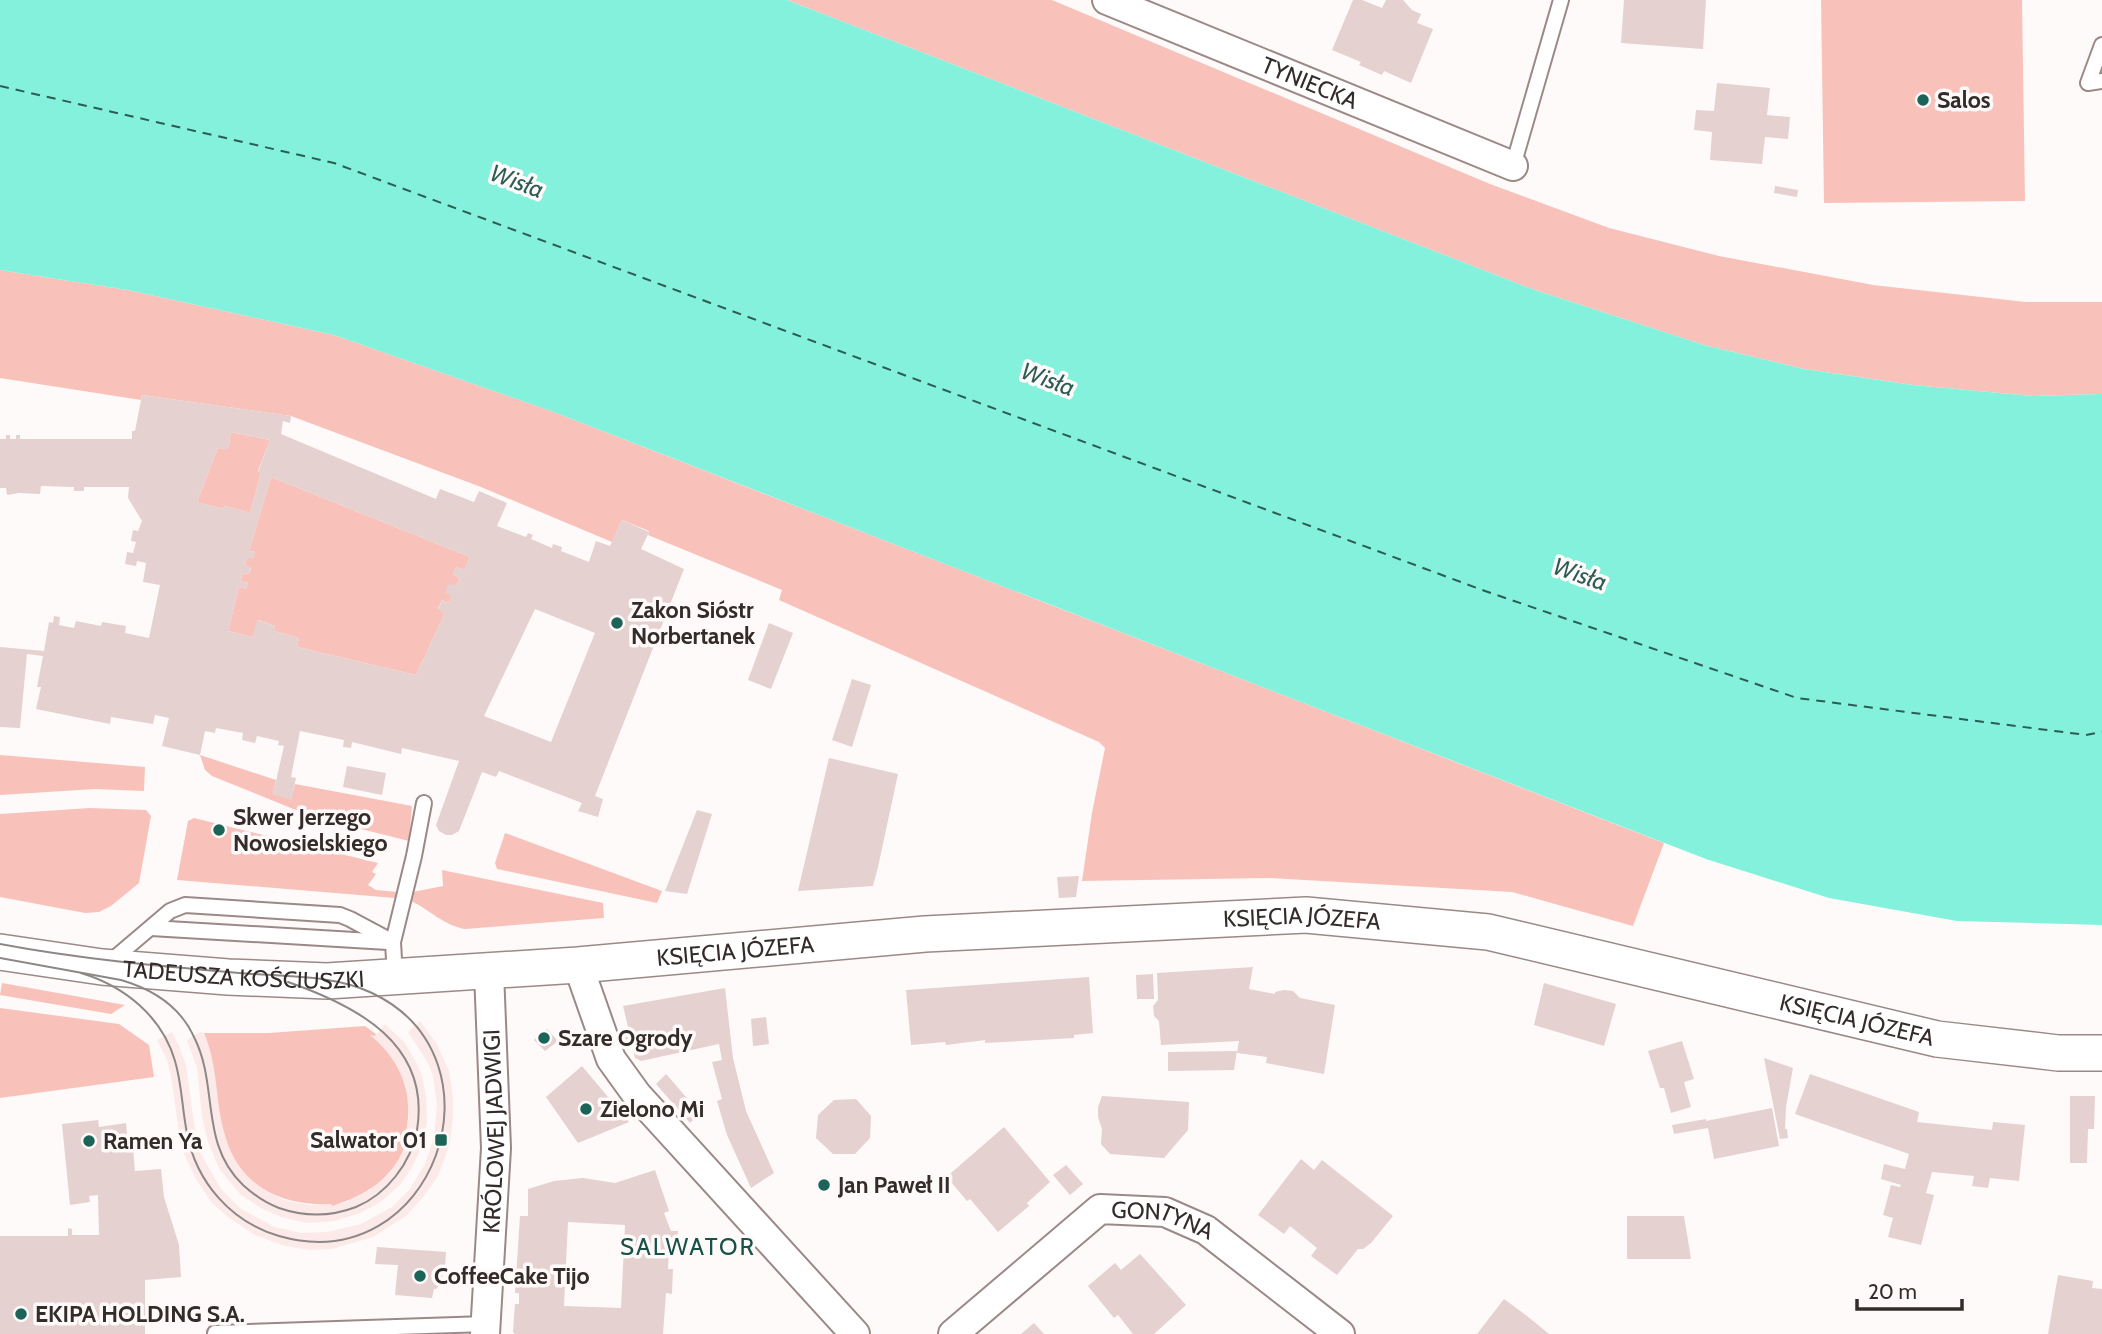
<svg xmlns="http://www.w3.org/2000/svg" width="2102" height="1334" viewBox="0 0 2102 1334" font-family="Cabin,sans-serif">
	<rect width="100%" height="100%" fill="#fefaf9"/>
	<g fill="#fceae8">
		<path d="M420 1021 437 1044 449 1071 453 1097V1116L450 1144 438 1176 424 1196 406 1216 373 1237 332 1249 309 1250 285 1246 255 1235 228 1217 211 1202 196 1179 184 1154 179 1132 171 1076 167 1060 157 1040 172 1032 179 1046 186 1065 194 1123 200 1152 221 1189 241 1209 275 1227 301 1233 328 1232 361 1224 392 1207 410 1189 425 1164 434 1137 437 1104 433 1076 428 1063 408 1032Z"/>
		<path d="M385 1024 405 1043 417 1064 422 1076 426 1096 427 1122 422 1147 411 1169 399 1186 379 1203 360 1213 335 1221 323 1222 306 1223 281 1217 261 1208 241 1195 220 1170 208 1142 202 1117 197 1068 187 1040 200 1032 204 1033 213 1058 225 1137 235 1160 250 1178 283 1200 309 1205 332 1204V1206L346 1202 370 1190 404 1142 409 1117 405 1084 396 1064 389 1054 370 1035 371 1034 375 1036Z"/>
	</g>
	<g fill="#f8c2bb">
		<path d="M787 0H1052L1490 184 1609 228 1719 256 1873 285 2026 302H2102V394L2032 396 1913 385 1804 369 1704 345 1532 289Z"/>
		<path d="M1821 0H2022L2025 201 1824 203Z"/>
		<path d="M0 270 128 290 334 335 551 411 1664 843 1633 926 1512 892 1268 878 1082 881 1092 813 1105 748 1099 742 779 600 782 590 648 535 649 531 622 520 612 542 481 487 291 416 142 395 141 400 0 378Z"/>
		<path d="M231 432 270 440 258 471 261 473 250 513 225 506 223 509 197 502 218 448 228 449Z"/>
		<path d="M271 477 470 557 464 570 456 567 453 574 460 578 456 586 449 584 452 596 449 603 442 600 438 609 445 613 416 675 297 647 299 638 274 631 275 626 258 620 253 637 228 631 239 587 246 589 248 583 240 581 243 573 249 574 251 568 245 565 247 558H253L255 552 249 551Z"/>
		<path d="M0 755 145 767 144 791 95 789 0 795Z"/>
		<path d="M200 755 276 780 273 794 291 799 295 784 412 806 409 841 313 817 212 776 205 770Z"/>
		<path d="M90 808 146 810 151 816 139 883 111 906 99 912 85 913 0 897V814Z"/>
		<path d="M194 818 378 863 372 872 376 874 368 885 376 890 397 892 395 898 177 880 188 821Z"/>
		<path d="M505 833 662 891 657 903 497 869 495 863Z"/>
		<path d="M442 870 603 903 604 918 465 929C443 925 430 910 411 901L413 892 443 886Z"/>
		<path d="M2 983 125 1005 111 1014 0 995Z"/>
		<path d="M0 1008 119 1024 149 1045 154 1077 0 1098Z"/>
		<path d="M365 1026 376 1034 375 1036 370 1035C405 1064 415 1099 404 1142L406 1143C394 1178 365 1196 332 1206L331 1204C278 1207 235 1183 223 1128 215 1094 218 1067 204 1033H269Z"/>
	</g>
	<path fill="#83f1dc" d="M0 0H787L1532 289 1704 345 1804 369 1913 385 2032 396 2102 394V925L1957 921 1829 898 1706 859 551 411 334 335 128 290 0 270Z"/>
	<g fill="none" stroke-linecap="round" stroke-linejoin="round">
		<path stroke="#2c5c53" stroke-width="2" stroke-dasharray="9 7" stroke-linecap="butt" d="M0 86 334 163 1485 591 1797 698 2086 735 2102 732"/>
	</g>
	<g fill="#e5d1cf" fill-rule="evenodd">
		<path d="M1353 0H1362L1382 8 1386 0H1403L1412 10 1421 14 1417 23 1433 29 1411 83 1384 71 1382 75 1359 65 1361 62 1332 50Z"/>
		<path d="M1624 0H1706L1703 49 1621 43Z"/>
		<path d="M1717 83 1770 88 1767 115 1790 117 1788 139 1765 137 1762 164 1710 160 1712 132 1694 130 1696 110 1714 111Z"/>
		<path d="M1775 186 1798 190 1797 197 1774 193Z"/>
		<path d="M142 395 291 416 290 423 283 421 281 434 436 499 440 489 474 502 479 491 507 503 497 526 526 537 528 533 533 535 531 539 552 548 553 544 562 547 561 551 589 562 596 541 610 546 622 520 649 532 641 549 684 569 595 796 603 799 598 817 578 811 582 803 499 771 496 777 482 772 459 831 452 835H446L439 831 436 825 459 761 402 748 401 754 352 742 351 748 343 747 344 740 300 731 291 777 296 778 291 800 273 794 284 746 278 745 279 741 257 736 255 743 242 740 243 733 216 728 215 733 205 731 200 755 162 746 169 718 155 715 153 724 111 717 110 724 36 709 41 687H37L43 656 27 654 20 728 0 727V647L44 651 49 622 53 623 54 616 60 617 59 625 74 628 76 621 101 626 102 622 126 626 125 633 149 638 160 585 143 582 146 563 137 561 136 566 125 564 127 552 133 553 136 542 131 541 133 530 138 531 142 521 128 498 129 487H84V491H74V487L41 486 40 494 19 493 7 495 6 488H0V439H6V435H10V439H16V435H20V439H132V431H135ZM231 432 270 440 258 472 261 473 250 513 225 506 223 509 197 502 218 448 228 450ZM271 477 470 557 464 570 456 567 453 574 460 578 456 586 449 583 445 593 452 596 449 603 442 600 438 610 445 613 416 675 297 647 299 638 274 631 275 626 257 620 253 637 228 631 239 587 246 589 248 583 240 581 243 573 249 574 251 567 245 565 247 558 253 559 255 552 249 551ZM535 609 595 633 551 742 484 716Z"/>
		<path d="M769 623 793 633 771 689 748 680Z"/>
		<path d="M852 679 871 685 852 747 832 740Z"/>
		<path d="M829 758 898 774 878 867 873 886 798 891Z"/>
		<path d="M347 766 386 773 382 795 343 787Z"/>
		<path d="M697 810 712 814 687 894 665 891Z"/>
		<path d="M1079 876 1076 897 1059 898 1057 877Z"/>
		<path d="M1253 967 1249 989 1275 994V992L1284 990 1293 991 1300 998 1335 1005 1324 1074 1266 1063 1267 1057 1237 1053 1239 1041 1161 1045 1159 1021 1154 1016 1153 1006 1158 1000 1157 973Z"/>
		<path d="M1153 974 1154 999H1137L1136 975Z"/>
		<path d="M1089 977 1093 1033 1074 1035V1038L985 1043V1040L946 1045 945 1042 911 1045 906 990Z"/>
		<path d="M1544 983 1616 1004 1604 1046 1534 1025Z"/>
		<path d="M725 988 733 1058 746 1111 774 1173 751 1188 727 1135 717 1101 722 1099 712 1062 722 1060 719 1044 641 1061 635 1058 630 1038 625 1040 623 1033 629 1031 623 1006Z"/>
		<path d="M766 1017 769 1044 753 1046 751 1019Z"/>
		<path d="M547 1029 558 1041 545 1051 534 1040Z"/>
		<path d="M1682 1041 1694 1079 1684 1082 1691 1107 1671 1113 1664 1088H1660L1648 1051Z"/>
		<path d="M1237 1051 1234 1070 1168 1071V1052Z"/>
		<path d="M1764 1058 1793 1068 1786 1107 1785 1129H1787L1788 1138 1780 1139Z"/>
		<path d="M582 1066 629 1122 578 1143 546 1097Z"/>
		<path d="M666 1074 700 1113 690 1123 656 1084Z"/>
		<path d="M1810 1074 1919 1112 1917 1122 1992 1130 1993 1122 2025 1125 2019 1181 1990 1178 1988 1188 1972 1186 1974 1176 1932 1172 1926 1193 1934 1195 1921 1245 1888 1237 1893 1218 1883 1215 1891 1185 1900 1187 1901 1185 1881 1179 1884 1164 1905 1169 1909 1154 1795 1114Z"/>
		<path d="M1102 1096 1189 1102 1188 1130 1164 1158 1110 1154 1101 1144 1102 1129 1098 1117V1107Z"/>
		<path d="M2070 1096H2095L2094 1129H2088L2087 1163H2070Z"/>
		<path d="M856 1099 871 1116 870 1138 855 1154H833L816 1138 818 1115 834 1100Z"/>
		<path d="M1772 1108 1779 1146 1714 1159 1708 1128 1674 1134 1672 1125 1706 1119V1121Z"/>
		<path d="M98 1120 99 1127 126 1123 128 1149 133 1148 135 1171 161 1169 164 1197 179 1245 181 1277 145 1280V1334H0V1236H68V1228L72 1229V1235H99L98 1195 89 1196 90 1202 70 1205 62 1124Z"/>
		<path d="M1004 1127 1050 1182 1027 1203 1029 1206 998 1232 970 1199 967 1201 950 1181 951 1173Z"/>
		<path d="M1301 1159 1314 1170 1322 1160 1393 1216 1371 1243 1363 1249H1358L1337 1275 1311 1256 1317 1248 1290 1226 1284 1234 1258 1215Z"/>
		<path d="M1066 1165 1083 1184 1070 1195 1053 1175Z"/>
		<path d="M655 1170 669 1211 664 1213 671 1231H678L677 1246H669L668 1269H673L672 1294 666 1293 663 1334H515L513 1332 515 1304H519V1293H515L520 1216H528V1189L554 1181 583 1178 615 1183ZM568 1222 625 1225 621 1308 564 1306Z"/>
		<path d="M1627 1216H1684L1691 1259H1627Z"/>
		<path d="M377 1247 446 1252 445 1268H443L442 1283 436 1289H434L432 1298 395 1295 398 1265 375 1264Z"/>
		<path d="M1140 1254 1186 1305 1154 1334H1133L1118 1315 1114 1318 1088 1286 1115 1263 1121 1270Z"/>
		<path d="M2058 1275 2093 1281 2092 1288 2102 1289V1334H2048Z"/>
		<path d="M1504 1299 1527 1316 1549 1334H1477Z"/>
		<path d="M1034 1323 1044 1334H1021Z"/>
	</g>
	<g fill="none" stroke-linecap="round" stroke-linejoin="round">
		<g stroke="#9b8987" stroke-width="18">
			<g id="service">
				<path d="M2102 45 2088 83 2102 81"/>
				<path d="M1513 166 1561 0"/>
				<path d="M151 928 388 942"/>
				<path d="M110 962 170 911 185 905 340 915 350 919 393 942"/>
				<path d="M395 977 393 942 414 856 424 803"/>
				<path d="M215 1333 486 1324"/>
			</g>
		</g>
		<g stroke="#9b8987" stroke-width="32">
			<g id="minor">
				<path id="s1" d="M1107 0 1513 166"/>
				<path d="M578 965 611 1059 637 1095 855 1334"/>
				<path id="s2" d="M485 1334 496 1148 489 972"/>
				<path id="s3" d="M953 1334 1100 1209 1165 1212 1206 1230 1340 1334"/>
			</g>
		</g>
		<g stroke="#9b8987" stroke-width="38">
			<g id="tertiary">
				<path id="s4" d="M0 952 102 967 228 977 327 981 578 965 925 934 1306 915 1488 932 1937 1039 2058 1053H2102"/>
			</g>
		</g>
		<use href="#service" stroke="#fff" stroke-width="14"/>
		<use href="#minor" stroke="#fff" stroke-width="28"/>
		<use href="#tertiary" stroke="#fff" stroke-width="35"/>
		<g stroke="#8d8786" stroke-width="2">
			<path d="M0 944C79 959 159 966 239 973 283 977 331 974 372 993 511 1059 434 1280 279 1236 231 1222 196 1182 187 1133 182 1109 182 1084 175 1061 162 1016 124 986 81 973"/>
			<path d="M0 958 121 980C152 989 180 1006 194 1037 219 1086 199 1143 243 1185 254 1195 265 1203 279 1208 305 1217 330 1217 356 1207 387 1194 411 1163 417 1130 431 1044 357 1006 288 982"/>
		</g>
	</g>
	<g fill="#1c6458" stroke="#fefaf9" stroke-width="2.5">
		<circle cx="1923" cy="100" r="7"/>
		<circle cx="617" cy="623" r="7"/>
		<circle cx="219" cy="830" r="7"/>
		<circle cx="544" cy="1038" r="7"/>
		<circle cx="586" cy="1109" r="7"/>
		<rect x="434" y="1133" width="14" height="14" rx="3.5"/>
		<circle cx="89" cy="1141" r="7"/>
		<circle cx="824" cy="1185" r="7"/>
		<circle cx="420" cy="1276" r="7"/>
		<circle cx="21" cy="1314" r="7"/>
	</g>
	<g text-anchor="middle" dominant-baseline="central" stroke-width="7" stroke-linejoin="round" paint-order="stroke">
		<g font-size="23" fill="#332c2b" stroke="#fefaf9">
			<text stroke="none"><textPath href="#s1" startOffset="219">TYNIECKA</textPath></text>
			<text stroke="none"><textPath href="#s4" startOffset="1306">KSIĘCIA JÓZEFA</textPath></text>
			<text stroke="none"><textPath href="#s4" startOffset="738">KSIĘCIA JÓZEFA</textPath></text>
			<text stroke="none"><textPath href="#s4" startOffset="245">TADEUSZA KOŚCIUSZKI</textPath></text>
			<text stroke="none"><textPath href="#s4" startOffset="1872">KSIĘCIA JÓZEFA</textPath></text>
			<text stroke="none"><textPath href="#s2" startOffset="203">KRÓLOWEJ JADWIGI</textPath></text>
			<text stroke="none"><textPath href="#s3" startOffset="257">GONTYNA</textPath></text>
		</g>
		<g font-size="23" font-weight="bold" fill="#332c2b" stroke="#fefaf9" text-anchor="start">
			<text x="1937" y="100">Salos</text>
			<text x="631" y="610">Zakon Sióstr<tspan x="631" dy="26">Norbertanek</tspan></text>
			<text x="233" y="817">Skwer Jerzego<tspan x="233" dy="26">Nowosielskiego</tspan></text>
			<text x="558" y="1038">Szare Ogrody</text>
			<text x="600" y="1109">Zielono Mi</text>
			<text x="427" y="1140" text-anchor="end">Salwator 01</text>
			<text x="103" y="1141">Ramen Ya</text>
			<text x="838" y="1185">Jan Paweł II</text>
			<text x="434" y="1276">CoffeeCake Tijo</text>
			<text x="35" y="1314">EKIPA HOLDING S.A.</text>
		</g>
		<g font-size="24" font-style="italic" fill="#2c5c53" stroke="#fefaf9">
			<text transform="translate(517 181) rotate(20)">Wisła</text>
			<text transform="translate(1048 379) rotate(20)">Wisła</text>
			<text transform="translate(1580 574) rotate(19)">Wisła</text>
		</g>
		<g font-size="24" letter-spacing="2" fill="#195147" stroke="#fefaf9">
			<text x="688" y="1246">SALWATOR</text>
		</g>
	</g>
	<path d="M1857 1299v10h105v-10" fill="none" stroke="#332c2b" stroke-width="3.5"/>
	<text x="1868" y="1299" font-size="21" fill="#332c2b" stroke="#fefaf9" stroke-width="5" paint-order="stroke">20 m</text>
</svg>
